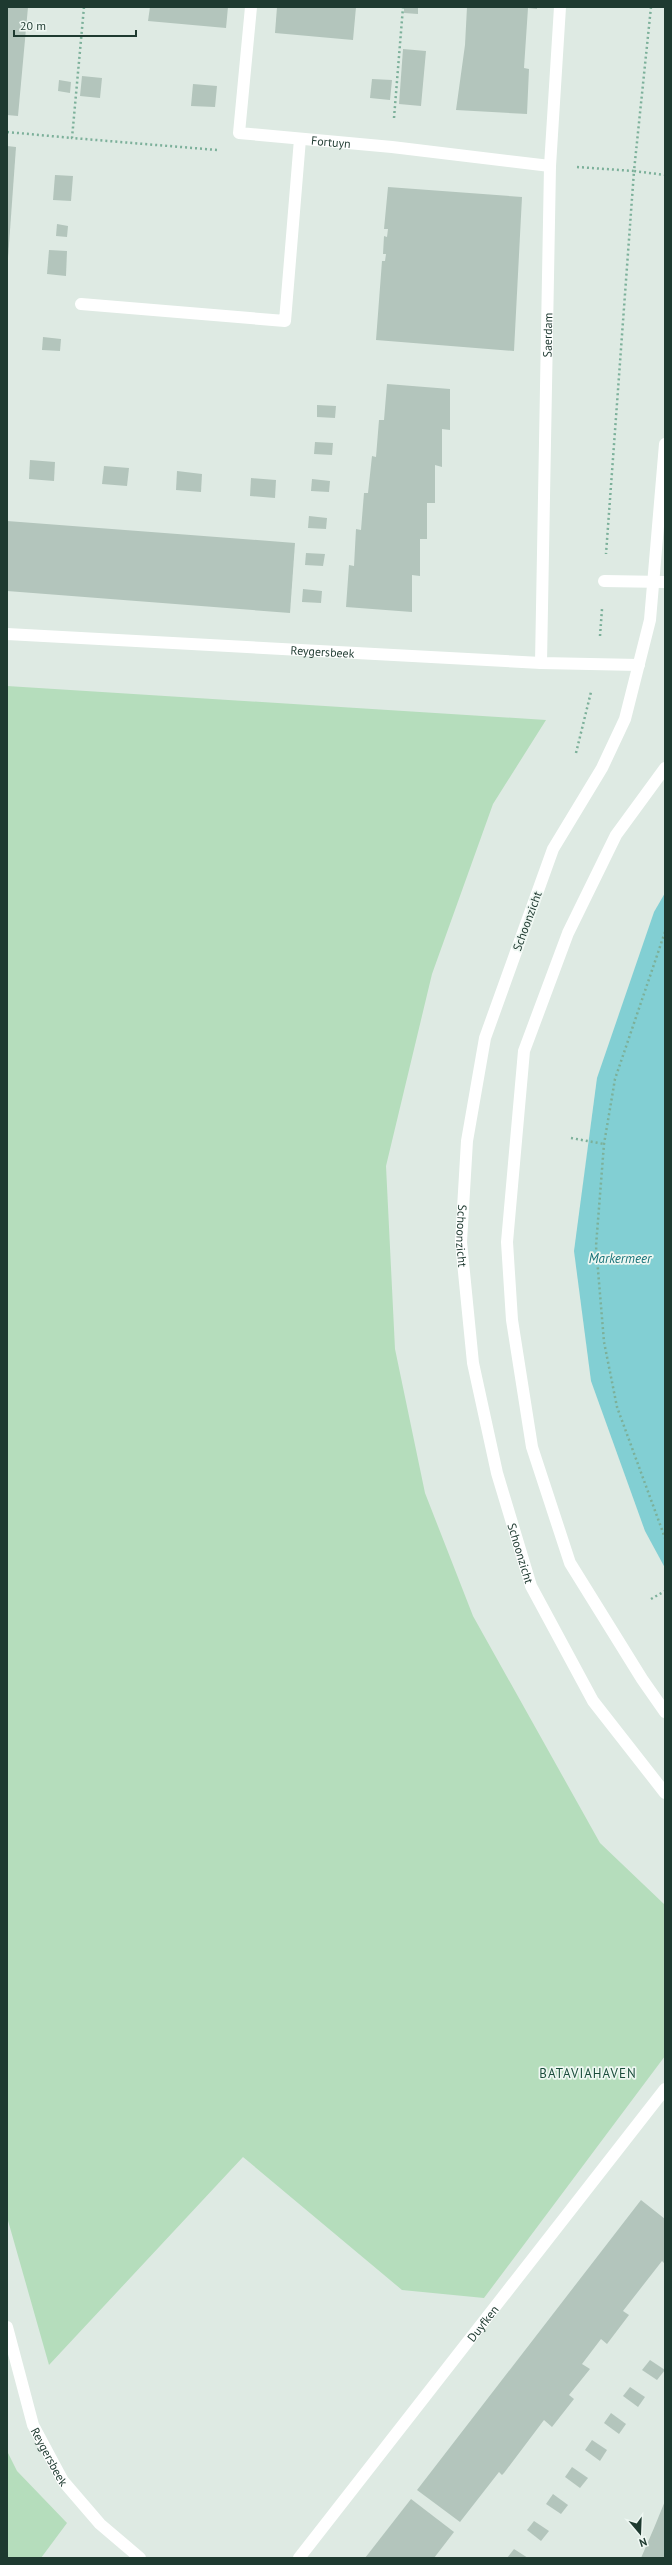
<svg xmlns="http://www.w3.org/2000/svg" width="672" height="2565" viewBox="0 0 672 2565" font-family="'PT Sans',sans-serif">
	<rect width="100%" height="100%" fill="#deeae3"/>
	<g fill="#b5ddbc">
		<path d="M7 686 546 720 493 804 432 974 386 1166 395 1349 425 1493 473 1616 600 1843 665 1905V2056L484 2298 402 2290 243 2157 49 2365 7 2217Z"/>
		<path d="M7 2451 17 2471 67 2523 41 2558H7Z"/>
	</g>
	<path fill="#82cfd3" d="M665 893V1568L645 1531 591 1381 574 1251 597 1078 654 912Z"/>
	<g fill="#b3c5bc">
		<path d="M7 7H28L18 116 7 115Z"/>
		<path d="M150 7H228L226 28 148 21Z"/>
		<path d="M277 7H356L353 40 275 33Z"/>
		<path d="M404 7H418V14L404 13Z"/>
		<path d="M467 7H537V9L528 8 524 68 529 69 527 114 456 110 465 45Z"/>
		<path d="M403 49 426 51 421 106 399 104Z"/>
		<path d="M82 76 102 78 100 98 80 96Z"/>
		<path d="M372 79 392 80 390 100 370 98Z"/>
		<path d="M59 80 71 82 70 93 58 91Z"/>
		<path d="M193 84 217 86 215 107 191 106Z"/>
		<path d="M7 146 16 147 8 258H7Z"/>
		<path d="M55 175 73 176 71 201 53 200Z"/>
		<path d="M388 187 522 197 514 351 376 340 382 261H385L386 254H383L384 236 387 237 388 229H384Z"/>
		<path d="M57 224 68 226 67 237 56 236Z"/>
		<path d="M49 250 67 251 66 276 47 274Z"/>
		<path d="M43 337 61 339 60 351 42 350Z"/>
		<path d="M387 384 450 389V430L442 429V467L435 465V503H427V539H420V576L412 575V612L346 607 349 565 354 566 356 529 361 530 364 493H368L372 456 376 457 379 420H384Z"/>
		<path d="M317 405 336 406 335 418 317 417Z"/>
		<path d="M315 442 333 443 332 455 314 454Z"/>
		<path d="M30 460 55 462 54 481 29 479Z"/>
		<path d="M104 466 129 468 127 486 102 484Z"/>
		<path d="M177 471 202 474 201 492 176 490Z"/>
		<path d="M251 478 276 480 275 498 250 496Z"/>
		<path d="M312 479 330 481 329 492 311 491Z"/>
		<path d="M309 516 327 518 326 529 308 528Z"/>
		<path d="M7 521 295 543 290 613 7 591Z"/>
		<path d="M306 553 325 554 323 566 305 565Z"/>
		<path d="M303 589 322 591 321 603 302 602Z"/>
		<path d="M641 2200 665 2219V2264L662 2261 623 2311 629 2315 607 2344 601 2339 582 2364 590 2369 569 2395 574 2399 552 2427 544 2420 504 2473 502 2475 499 2472 460 2522 417 2490Z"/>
		<path d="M650 2360 665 2370 657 2380 642 2370Z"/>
		<path d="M630 2387 645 2397 638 2407 623 2396Z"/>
		<path d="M611 2413 626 2424 619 2434 604 2423Z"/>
		<path d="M592 2440 607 2450 600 2461 585 2450Z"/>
		<path d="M572 2467 588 2478 580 2488 565 2477Z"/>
		<path d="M553 2494 568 2505 561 2514 546 2504Z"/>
		<path d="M411 2499 454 2532 434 2558H365Z"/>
		<path d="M665 2501V2558H641L654 2528Z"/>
		<path d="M534 2521 549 2531 541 2541 527 2530Z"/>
		<path d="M514 2549 528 2558H507Z"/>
	</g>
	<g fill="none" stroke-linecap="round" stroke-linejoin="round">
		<g stroke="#7cb09a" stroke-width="2.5" stroke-dasharray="2 3" stroke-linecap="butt">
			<path d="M84 7 72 138 217 150"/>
			<path d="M651 7 634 171 665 175"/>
			<path d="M394 118 403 7"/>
			<path d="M7 132 72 138"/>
			<path d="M577 167 634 171 606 554"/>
			<path d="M600 636 602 609"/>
			<path d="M576 753 591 692"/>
			<path d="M665 932 615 1079 604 1144 596 1246 604 1342 617 1407 665 1538"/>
			<path d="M571 1138 604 1144"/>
			<path d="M651 1599 665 1591"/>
		</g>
		<path stroke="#fff" stroke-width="12" d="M81 304 285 321 300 139"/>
		<g stroke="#fff" stroke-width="12">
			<path d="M604 581 665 582"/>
			<path d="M665 768 616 835 568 933 524 1051 507 1242 512 1320 532 1447 570 1563 642 1679 665 1712"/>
		</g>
		<g stroke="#fff" stroke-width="12">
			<path id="s1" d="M251 7 239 133 392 147 550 166"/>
			<path id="s2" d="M7 634 541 663 639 665"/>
			<path id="s3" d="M541 663 550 166 560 7"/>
			<path id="s4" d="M7 2327 33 2425 63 2481 100 2524 140 2558"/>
			<path id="s5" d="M299 2558 665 2089"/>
		</g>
		<path stroke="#fff" stroke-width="12" id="s6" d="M665 444 650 620 625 719 602 768 553 849 485 1038 467 1141 461 1242 473 1363 497 1473 531 1586 593 1701 665 1793"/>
	</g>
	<g text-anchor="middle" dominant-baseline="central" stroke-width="3.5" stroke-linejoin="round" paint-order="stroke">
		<g font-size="12" fill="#1e3a30" stroke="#eef7f2">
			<text stroke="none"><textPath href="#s1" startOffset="219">Fortuyn</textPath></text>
			<text stroke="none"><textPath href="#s3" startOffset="328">Saerdam</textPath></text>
			<text stroke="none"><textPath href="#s2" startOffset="316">Reygersbeek</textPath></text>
			<text transform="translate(527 921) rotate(-70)">Schoonzicht</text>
			<text stroke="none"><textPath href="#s6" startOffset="828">Schoonzicht</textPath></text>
			<text stroke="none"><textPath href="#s6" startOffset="1152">Schoonzicht</textPath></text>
			<text stroke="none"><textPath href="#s5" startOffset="298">Duyfken</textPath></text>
			<text stroke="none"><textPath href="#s4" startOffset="137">Reygersbeek</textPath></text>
		</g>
		<g font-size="13" font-style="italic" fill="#177278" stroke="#eef7f2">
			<text x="620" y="1258">Markermeer</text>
		</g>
		<g font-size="13" letter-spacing="1" fill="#1a4d3b" stroke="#eef7f2">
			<text x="588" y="2073">BATAVIAHAVEN</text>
		</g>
	</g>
	<rect width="672" height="2565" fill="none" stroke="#1e3a30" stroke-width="16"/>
	<g transform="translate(640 2533) rotate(161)" stroke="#eef7f2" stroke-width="3" paint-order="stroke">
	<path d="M0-3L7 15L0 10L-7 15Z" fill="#1e3a30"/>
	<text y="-6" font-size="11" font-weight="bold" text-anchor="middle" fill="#1e3a30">N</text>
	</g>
	<path d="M14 30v6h122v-6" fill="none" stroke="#1e3a30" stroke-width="2"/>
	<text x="20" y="30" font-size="12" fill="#1e3a30" stroke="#eef7f2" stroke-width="3" paint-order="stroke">20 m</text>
</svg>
